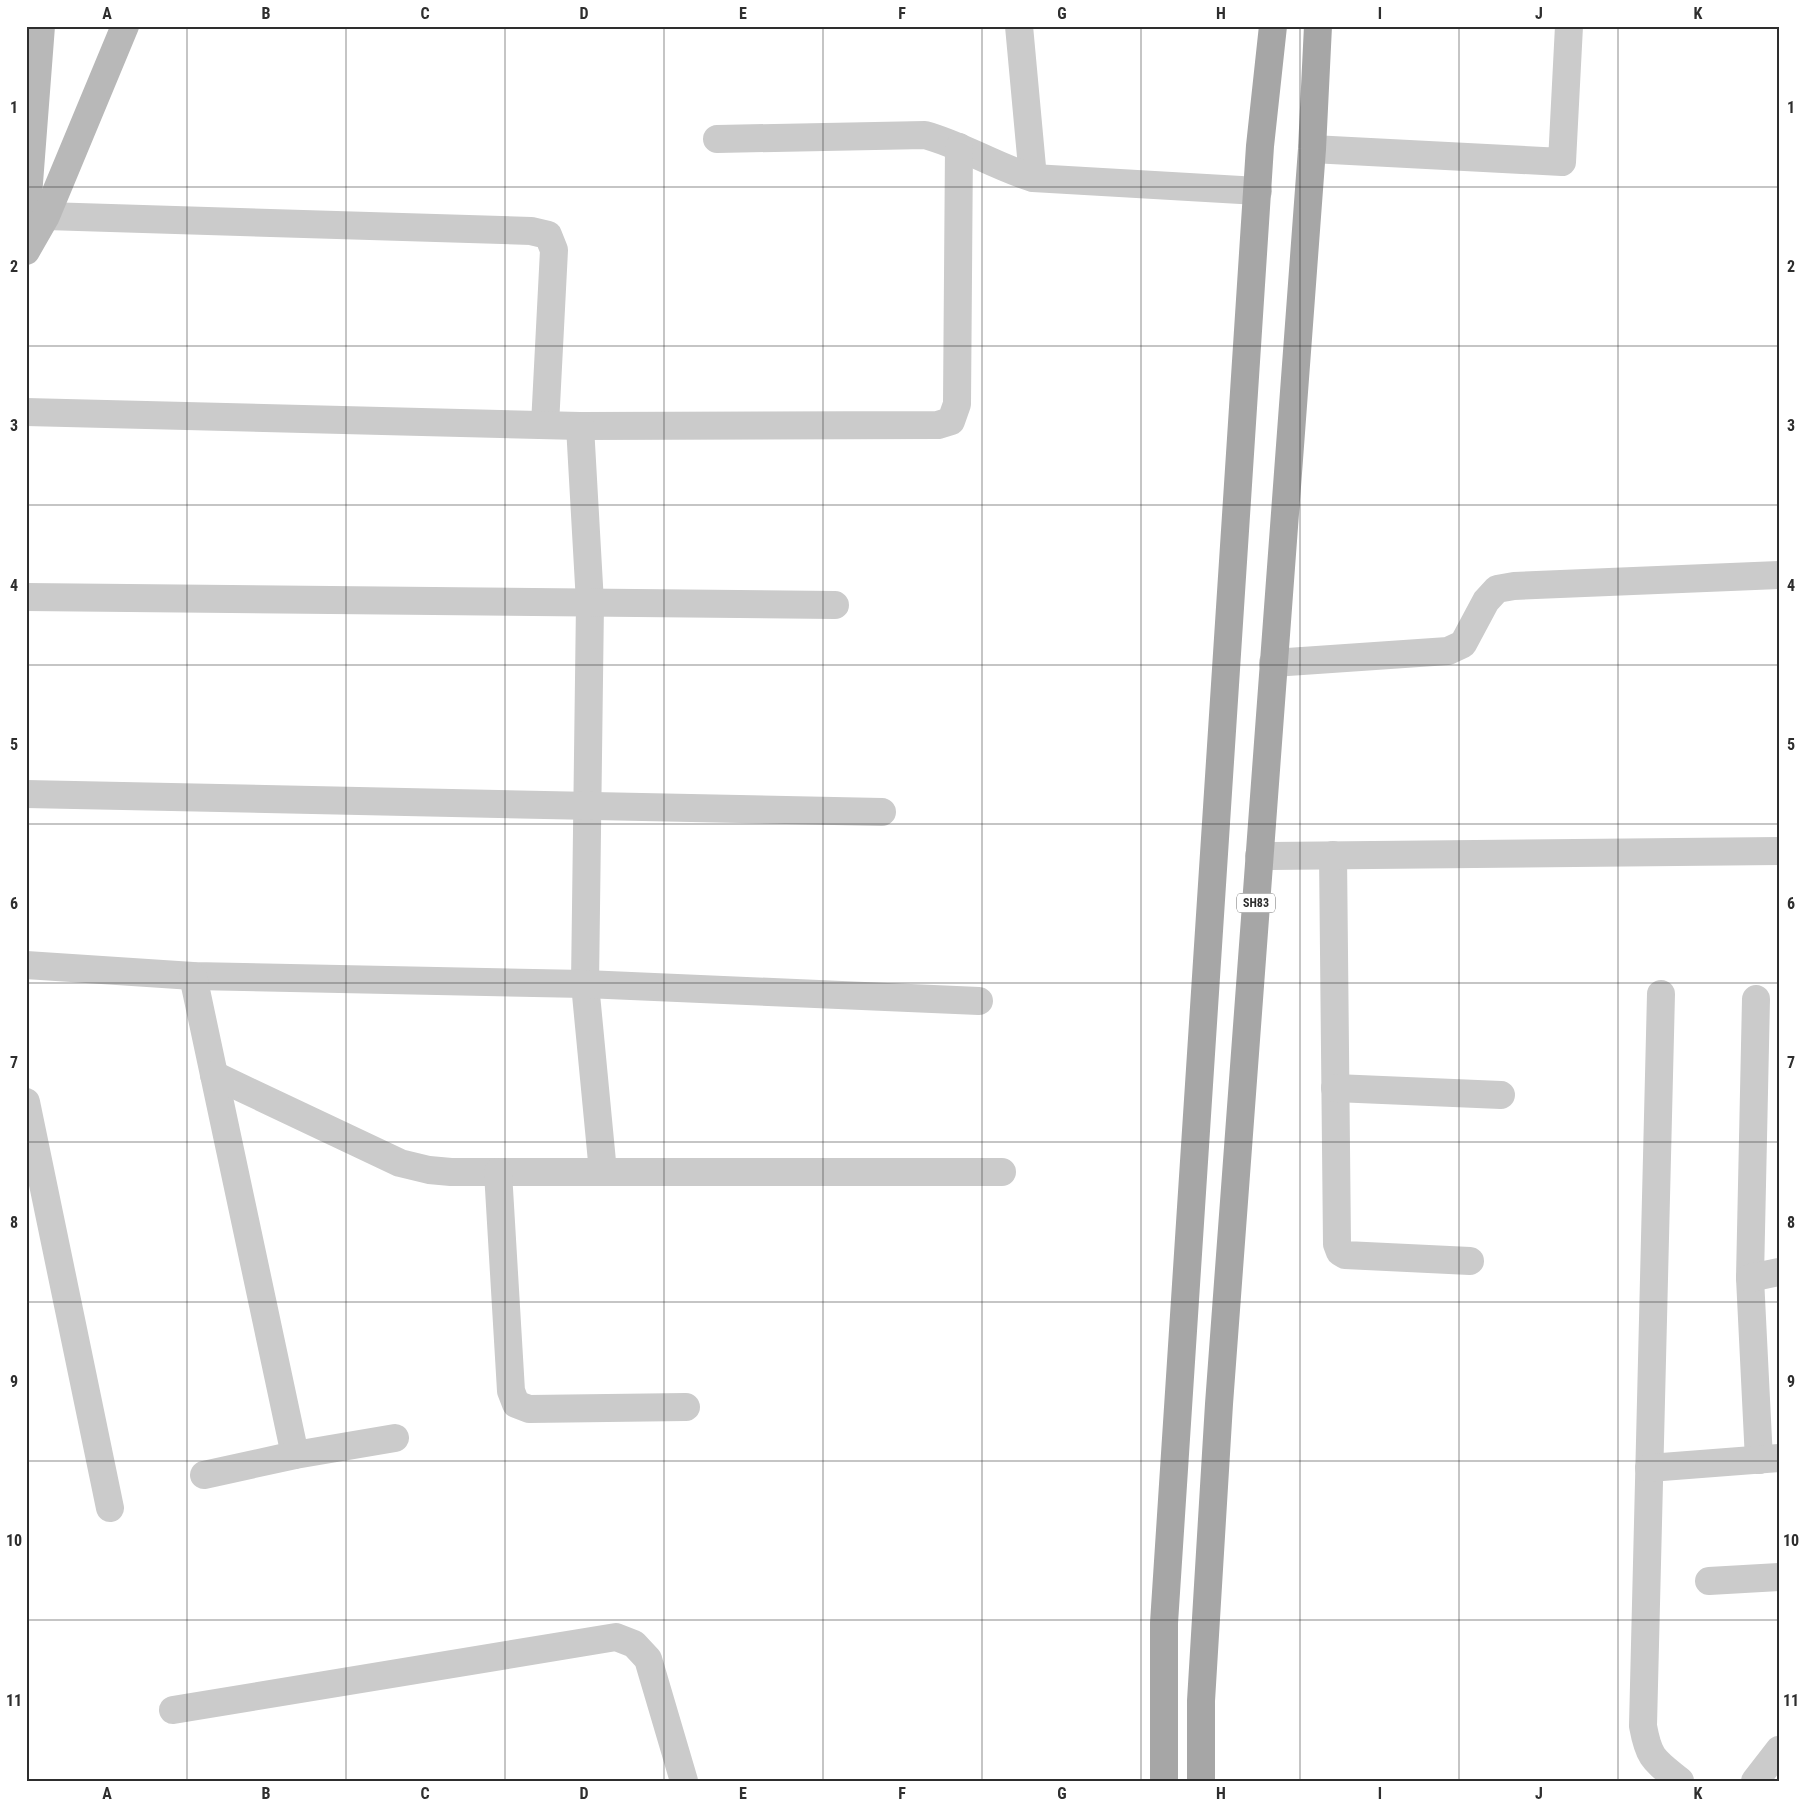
<svg xmlns="http://www.w3.org/2000/svg" width="1805" height="1807" viewBox="0 0 1805 1807" font-family="'Roboto Condensed',sans-serif">
	<rect width="100%" height="100%" fill="#fff"/>
	<g fill="none" stroke-linecap="round" stroke-linejoin="round">
		<g stroke="#cbcbcb" stroke-width="28">
			<path d="M1019 26 1033 178"/>
			<path d="M717 139 925 135C962 145 996 167 1033 178L1258 191"/>
			<path d="M1312 149 1562 162 1569 26"/>
			<path d="M46 216 531 231 548 235 554 250 545 425"/>
			<path d="M26 412 580 426 938 425 951 421 957 404 959 147"/>
			<path d="M580 426 590 603 585 984 603 1172"/>
			<path d="M26 597 835 605"/>
			<path d="M1273 663 1448 651 1463 644 1486 601 1497 589 1514 586 1779 575"/>
			<path d="M26 794 882 812"/>
			<path d="M1333 855 1337 1244 1340 1252 1345 1255 1470 1261"/>
			<path d="M1259 856 1779 851"/>
			<path d="M26 965 193 976 585 984 979 1001"/>
			<path d="M193 976 295 1455"/>
			<path d="M1661 994 1643 1726C1649 1759 1654 1760 1680 1781"/>
			<path d="M1756 999 1750 1278 1759 1460"/>
			<path d="M214 1075 400 1163 429 1170 451 1172H1002"/>
			<path d="M1335 1088 1501 1095"/>
			<path d="M26 1102 110 1508"/>
			<path d="M498 1172 511 1391 516 1404 529 1409 686 1407"/>
			<path d="M1750 1278 1779 1272"/>
			<path d="M1649 1468 1779 1458"/>
			<path d="M204 1475 295 1455 395 1438"/>
			<path d="M1709 1581 1779 1577"/>
			<path d="M173 1710 616 1637 634 1644 648 1659 684 1781"/>
			<path d="M1755 1781 1779 1750"/>
		</g>
		<g stroke="#b8b8b8" stroke-width="28">
			<path d="M26 222 41 26"/>
			<path d="M26 251 46 216 125 26"/>
		</g>
		<g stroke="#a6a6a6" stroke-width="28">
			<path d="M1164 1781V1623L1260 146 1273 26"/>
			<path d="M1201 1781V1701L1219 1404 1312 149 1318 26"/>
		</g>
	</g>
	<path fill="none" stroke="#2e2e2e" stroke-width="1" stroke-opacity="0.55" d="M187 26V1781M346 26V1781M505 26V1781M664 26V1781M823 26V1781M982 26V1781M1141 26V1781M1300 26V1781M1459 26V1781M1618 26V1781M26 187H1779M26 346H1779M26 505H1779M26 665H1779M26 824H1779M26 983H1779M26 1142H1779M26 1302H1779M26 1461H1779M26 1620H1779"/>
	<g text-anchor="middle" dominant-baseline="central" stroke-width="5" stroke-linejoin="round" paint-order="stroke">
		<rect fill="#fff" stroke="#6d6d6d" stroke-width="1" x="1237" y="893.5" width="38" height="19" rx="4"/>
		<g font-size="12" font-weight="bold" fill="#2e2e2e">
			<text x="1256" y="903">SH83</text>
		</g>
	</g>
	<rect width="1805" height="1807" fill="none" stroke="#ffffff" stroke-width="55"/>
	<rect x="28" y="28" width="1750" height="1752" fill="none" stroke="#2e2e2e" stroke-width="2"/>
	<g font-size="16" text-anchor="middle" font-weight="bold" fill="#2e2e2e">
		<text x="107" y="19">A</text>
		<text x="266" y="19">B</text>
		<text x="425" y="19">C</text>
		<text x="584" y="19">D</text>
		<text x="743" y="19">E</text>
		<text x="902" y="19">F</text>
		<text x="1062" y="19">G</text>
		<text x="1221" y="19">H</text>
		<text x="1380" y="19">I</text>
		<text x="1539" y="19">J</text>
		<text x="1698" y="19">K</text>
		<text x="14" y="113">1</text>
		<text x="1791" y="113">1</text>
		<text x="14" y="272">2</text>
		<text x="1791" y="272">2</text>
		<text x="14" y="431">3</text>
		<text x="1791" y="431">3</text>
		<text x="14" y="591">4</text>
		<text x="1791" y="591">4</text>
		<text x="14" y="750">5</text>
		<text x="1791" y="750">5</text>
		<text x="14" y="909">6</text>
		<text x="1791" y="909">6</text>
		<text x="14" y="1068">7</text>
		<text x="1791" y="1068">7</text>
		<text x="14" y="1228">8</text>
		<text x="1791" y="1228">8</text>
		<text x="14" y="1387">9</text>
		<text x="1791" y="1387">9</text>
		<text x="14" y="1546">10</text>
		<text x="1791" y="1546">10</text>
		<text x="14" y="1706">11</text>
		<text x="1791" y="1706">11</text>
		<text x="107" y="1799">A</text>
		<text x="266" y="1799">B</text>
		<text x="425" y="1799">C</text>
		<text x="584" y="1799">D</text>
		<text x="743" y="1799">E</text>
		<text x="902" y="1799">F</text>
		<text x="1062" y="1799">G</text>
		<text x="1221" y="1799">H</text>
		<text x="1380" y="1799">I</text>
		<text x="1539" y="1799">J</text>
		<text x="1698" y="1799">K</text>
	</g>
</svg>
